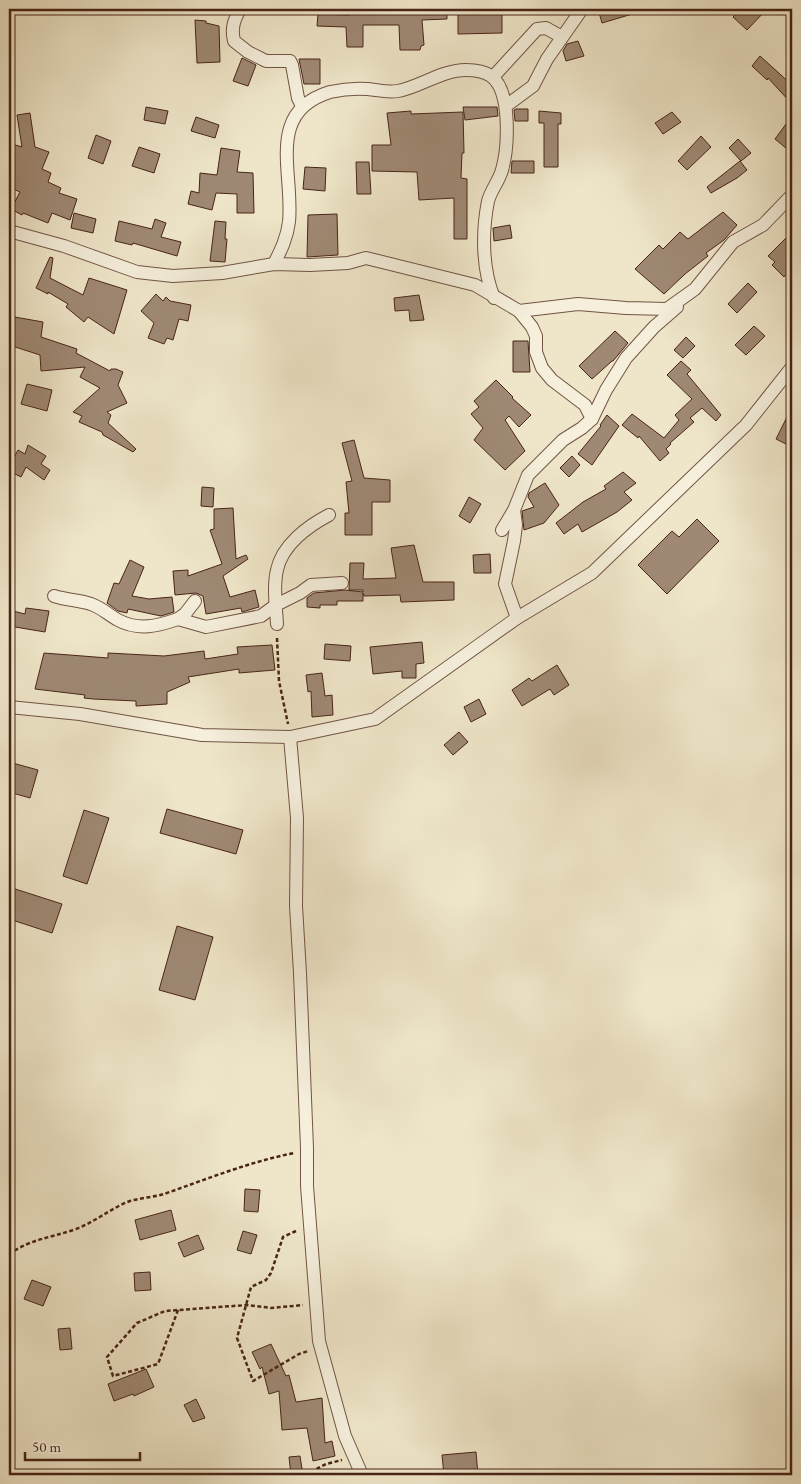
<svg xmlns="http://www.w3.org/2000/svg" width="801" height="1484" viewBox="0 0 801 1484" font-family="'EB Garamond',serif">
	<rect width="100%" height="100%" fill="#efe6c9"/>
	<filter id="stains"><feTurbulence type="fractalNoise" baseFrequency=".004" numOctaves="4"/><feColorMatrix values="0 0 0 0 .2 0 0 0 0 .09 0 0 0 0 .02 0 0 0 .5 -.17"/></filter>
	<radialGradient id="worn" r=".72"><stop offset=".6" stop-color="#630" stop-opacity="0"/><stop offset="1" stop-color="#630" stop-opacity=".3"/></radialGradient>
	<g fill="#9f8974" stroke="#482417">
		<path d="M380 9H447V19L422 20 424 45 421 46 420 50H400L399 25H363V47H347L346 27 317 26 318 14 349 15V13L380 12Z"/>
		<path d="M598 9H638L639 12 602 23Z"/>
		<path d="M741 9H767L747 30 733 17Z"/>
		<path d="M458 10H502V33L458 34Z"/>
		<path d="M195 20 206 21V23L219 26 220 62 197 63Z"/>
		<path d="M578 41 584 56 566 61 563 51 567 44Z"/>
		<path d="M760 56 792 85V104L768 78 767 80 752 66Z"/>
		<path d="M242 58 256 65 248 86 233 81Z"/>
		<path d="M299 59H320V84H304Z"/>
		<path d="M146 107 168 111 165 124 144 120Z"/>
		<path d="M463 107H497L498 116 465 120Z"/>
		<path d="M516 109H528V121H515L514 110Z"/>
		<path d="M411 111V114L463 112 464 153H462L461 178 467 179V239H454V198L419 200 417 172 372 171V145H391L387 113Z"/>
		<path d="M539 111 561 113V124H558V167H544V123H539Z"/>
		<path d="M672 112 681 122 663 134 655 123Z"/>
		<path d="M30 113 35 147 49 152 42 169 51 173 48 182 61 188 59 193 77 199 70 220 52 213 48 223 23 213 22 215 11 209 20 192 9 187V143L22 147 17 115Z"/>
		<path d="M792 116V153L775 139Z"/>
		<path d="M196 117 219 125 215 138 191 131Z"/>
		<path d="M96 135 111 141 103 164 88 158Z"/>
		<path d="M701 136 711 147 687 170 678 161Z"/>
		<path d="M738 139 751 153 741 161 729 148Z"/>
		<path d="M139 147 160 154 154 173 132 166Z"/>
		<path d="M221 148 240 151 237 172 253 173 254 213H237V194L216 193 212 210 188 204 191 191 199 193 200 173 217 175Z"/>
		<path d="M512 161H534V173H511Z"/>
		<path d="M740 161 747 170 737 178 711 193 707 187Z"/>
		<path d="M356 162H369L371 194H357Z"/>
		<path d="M305 167 326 168 325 191 303 189Z"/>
		<path d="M723 212 737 225 724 240 706 253 708 256 685 274 664 294 635 269 659 245 663 249 680 232 688 239Z"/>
		<path d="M74 213 96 219 93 233 71 228Z"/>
		<path d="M337 214 338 255 307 257 308 215Z"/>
		<path d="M155 219 166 223 161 237 181 242 177 256 133 243 132 245 115 241 119 221 152 229Z"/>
		<path d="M215 221 226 222 225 239H227L225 262 210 261Z"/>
		<path d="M510 225 512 238 494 241 493 228Z"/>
		<path d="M792 232V268L784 277 772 265 775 262 768 256Z"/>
		<path d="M50 257 53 258 50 278 83 295 89 278 127 290 114 334 88 317 84 322 66 307 68 304 48 292V294L36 288Z"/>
		<path d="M748 283 757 292 737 313 728 304Z"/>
		<path d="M156 294 163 301 166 297 170 301 191 305 188 321 179 319 173 340 167 338 164 344 148 338 154 323 141 311Z"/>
		<path d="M419 295 424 320 410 321 409 310 395 311 394 298Z"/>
		<path d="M9 316 43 322 41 337 77 349 76 353 110 371 111 369H116L123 372 118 385 127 403 107 412 111 415 108 423 136 449 133 452 103 435 102 432 79 422 82 416 73 412 100 388 80 377 85 367 41 371 40 355 9 345Z"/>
		<path d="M754 326 765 336 746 355 735 345Z"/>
		<path d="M615 331 628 343 613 361H612L592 379 579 366Z"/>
		<path d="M686 337 695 346 683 358 674 350Z"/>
		<path d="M513 341H528L530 372H513Z"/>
		<path d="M681 361 691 370 687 374 721 415 716 421 702 408 690 418 694 422 670 443 671 444 666 449 669 453 660 461 639 436 638 438 622 425 632 414 664 438 679 420 675 415 692 399 667 375Z"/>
		<path d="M496 380 513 397 512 398 531 415 519 427 509 416 505 420 525 451 505 470 474 440 483 428 471 414 479 407 474 401Z"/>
		<path d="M27 384 52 390 47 411 21 404Z"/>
		<path d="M792 407V447L776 439Z"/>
		<path d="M607 415 619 426 592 465 578 454 601 426 600 425Z"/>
		<path d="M354 440 364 478 390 480V502H372V535H345V513H349L346 482 352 481 342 443Z"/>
		<path d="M28 445 46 456 41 464 50 470 44 480 26 467 21 477 9 471V467L18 450 25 454Z"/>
		<path d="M572 456 580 465 569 477 560 468Z"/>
		<path d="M623 472 636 483 624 492 632 500 617 512 582 532 578 524 564 534 556 523 583 502 606 489 604 486Z"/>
		<path d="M545 483 559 505 544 523 524 530 522 511 534 507 528 497 529 493Z"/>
		<path d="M202 487 214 488 213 507 201 506Z"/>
		<path d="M469 497 481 504 470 523 459 516Z"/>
		<path d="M233 508 236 559 246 555 248 559 223 576 230 597 255 590 259 607 242 612 241 608 206 614 203 596 196 593 175 595 173 571 188 570V576L222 564 210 530 214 529V509Z"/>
		<path d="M697 519 719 541 667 594 638 565 672 531 679 537Z"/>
		<path d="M414 545 423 582H454V600L401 602 400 595 364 596 363 593V601H337V605H320V608L307 607V598L314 593 345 590 363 592V590H349L350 563H364L363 579 396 578 391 548Z"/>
		<path d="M490 554 491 573H474L473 555Z"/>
		<path d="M130 560 144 567 132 596 149 599 172 597 174 612 161 616 128 609 127 613 118 611 107 603 114 583 119 584Z"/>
		<path d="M26 608 49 611 45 632 9 626V610L25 614Z"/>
		<path d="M422 642 424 663 416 664V678H402V671L373 674 370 647Z"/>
		<path d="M325 644 351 646 350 661 324 659Z"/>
		<path d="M272 645 275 670 239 673V669L188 677 190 682 167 692V704L136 706V701L93 699 84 698 85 695 35 689 44 653 108 658V653L164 656 204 651 205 659 238 654 237 647Z"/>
		<path d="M557 665 569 685 554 695 550 689 522 706 512 690 529 678 532 681Z"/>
		<path d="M322 673 325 696 332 695 333 715 312 717 311 691 308 692 306 675Z"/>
		<path d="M479 699 486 714 471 722 464 707Z"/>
		<path d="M459 732 468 742 453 755 444 745Z"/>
		<path d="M9 762 38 770 30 798 9 792Z"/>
		<path d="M167 809 243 830 236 854 160 833Z"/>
		<path d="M84 810 109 818 87 884 63 876Z"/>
		<path d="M9 887 62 904 52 933 9 919Z"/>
		<path d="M177 926 213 937 195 1000 159 990Z"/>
		<path d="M245 1189 260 1190 258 1212 244 1211Z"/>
		<path d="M171 1210 176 1230 140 1240 135 1220Z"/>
		<path d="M243 1231 257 1235 251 1254 237 1250Z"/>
		<path d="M198 1235 204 1249 184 1257 178 1243Z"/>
		<path d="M150 1272 151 1290 135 1291 134 1273Z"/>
		<path d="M32 1280 51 1287 43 1306 24 1299Z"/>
		<path d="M70 1328 72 1349 60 1350 58 1329Z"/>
		<path d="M271 1344 286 1376 289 1375 296 1402 322 1398 325 1443 332 1441 335 1456 313 1461 307 1428 282 1430 279 1391 269 1394 262 1367 260 1369 252 1352Z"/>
		<path d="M146 1369 154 1387 134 1396 133 1394 114 1401 108 1384Z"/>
		<path d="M196 1399 205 1418 193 1422 184 1405Z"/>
		<path d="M476 1452 478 1475H444L442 1455Z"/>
		<path d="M300 1456 303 1475H291L289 1457Z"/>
	</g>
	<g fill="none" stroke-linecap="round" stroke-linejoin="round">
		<g stroke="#725444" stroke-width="14">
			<g id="minor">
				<path d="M240 9C234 20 231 28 234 41L248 52 266 61H290L292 65 298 98 302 106"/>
				<path d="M493 77 537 29 546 28 562 37"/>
				<path d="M506 106 533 86 547 59 582 9"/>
				<path d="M9 231 64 246 137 272 173 276 222 273 274 264 310 265 348 263 366 258 475 285 519 311 578 304 626 308 667 309 695 289 733 242 763 225 792 195"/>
				<path d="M274 264C281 250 287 238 289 222 294 172 265 112 330 92 343 89 355 88 368 89 378 90 388 93 398 91 420 87 442 70 466 70 474 70 485 72 491 76 512 91 508 149 502 170 499 181 491 190 488 201 482 232 482 269 494 298"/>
				<path d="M519 311 532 327 536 336V352L542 368 552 380 585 405 592 419"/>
				<path d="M514 510 516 525 514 541 505 584 517 618"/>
				<path d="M502 530 514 510 528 475 563 440 582 428 592 419 606 390 626 358 654 327 677 307"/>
				<path d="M54 596C66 600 79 600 91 604 102 608 109 615 118 620 138 631 158 626 178 619"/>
				<path d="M195 601 185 614 178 619 206 627 261 616 276 605 300 593 311 585 342 583"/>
				<path d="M277 624C276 607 273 587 277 570 282 545 308 526 329 515"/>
				<path d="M9 707 80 714 202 735 290 737 375 719 517 618 592 573 746 425 792 367"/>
				<path d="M290 737 297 818 296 906 300 973 307 1148V1186L319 1341 345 1436 362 1475"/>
			</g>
		</g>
		<g stroke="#482417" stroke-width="2.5" stroke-dasharray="4 2.5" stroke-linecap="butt">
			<path d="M277 638 279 681 288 724"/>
			<path d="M296 1231 283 1237 271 1273 266 1280 251 1287 237 1338 253 1381 299 1354 308 1351"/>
			<path d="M9 1254C33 1238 51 1238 76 1229 95 1222 111 1208 130 1201 141 1198 153 1197 164 1194 207 1179 249 1162 294 1153"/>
			<path d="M178 1310 158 1364 113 1376 107 1357 137 1323 165 1311 247 1305 271 1308 303 1305"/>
			<path d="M305 1475 326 1464 342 1460"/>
		</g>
		<use href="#minor" stroke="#f5efdc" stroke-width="12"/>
	</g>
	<rect width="801" height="1484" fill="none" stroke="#efe6c9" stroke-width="30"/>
	<rect x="10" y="10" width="781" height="1464" fill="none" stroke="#482417" stroke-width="2.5"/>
	<rect x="15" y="15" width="771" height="1454" fill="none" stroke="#482417"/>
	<path d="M25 1452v8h115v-8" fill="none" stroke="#482417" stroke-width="2.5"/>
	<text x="32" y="1452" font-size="15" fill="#482417" stroke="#f5efdc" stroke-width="4" paint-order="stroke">50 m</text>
	<rect width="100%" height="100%" filter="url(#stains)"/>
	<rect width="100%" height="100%" fill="url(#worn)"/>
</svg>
